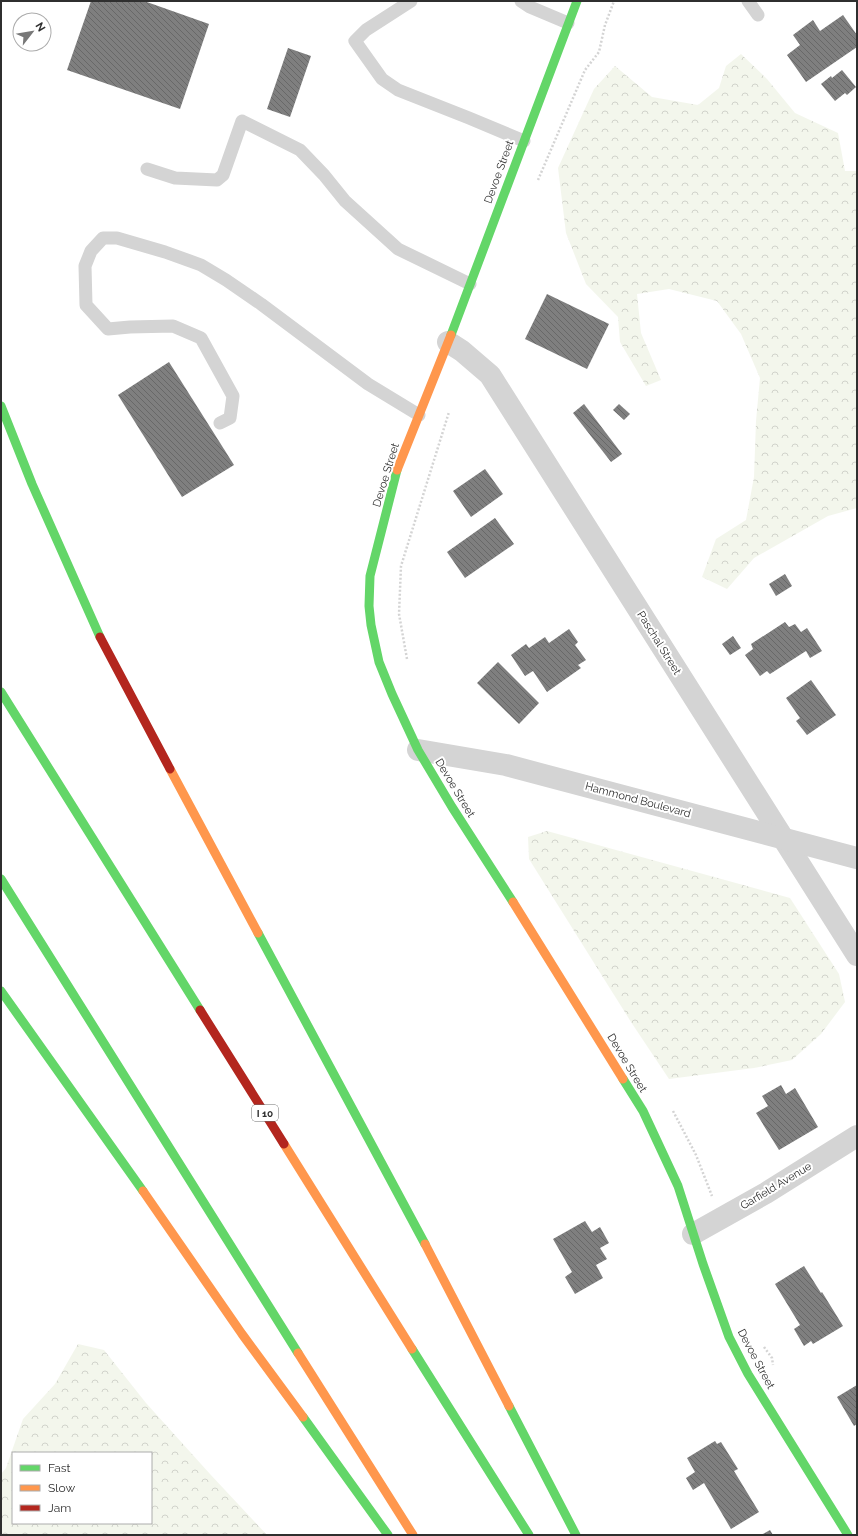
<svg xmlns="http://www.w3.org/2000/svg" width="858" height="1536" viewBox="0 0 858 1536" font-family="Raleway,sans-serif">
	<defs>
		<pattern id="forest-crowns" width="20" height="18" patternUnits="userSpaceOnUse"><rect width="20" height="18" fill="#f3f6ec"/><path d="M2 6a3 3 0 1 1 6 0M12 15a3 3 0 1 1 6 0" fill="none" stroke="#d1d3cb"/></pattern>
		<pattern id="building-back-hatch" width="6" height="6" patternUnits="userSpaceOnUse"><rect width="6" height="6" fill="#7f7f7f"/><path d="M-1 5l2 2M0 0l6 6M5-1l2 2" fill="none" stroke="#686868"/></pattern>
	</defs>
	<rect width="100%" height="100%" fill="#fff"/>
	<g fill="url(#forest-crowns)" fill-rule="evenodd">
		<path d="M741 54 767 79 795 113 838 133 845 171H857V508L828 516 754 558 727 589 702 577 716 539 746 520 754 477 756 421 760 378 741 334 717 301 669 289 637 294 641 333 661 380 646 386 620 342 618 317 586 284 566 233 558 168 594 89 615 66 652 97 698 105 719 88 726 66Z"/>
		<path d="M547 831 790 898 839 974 845 1002 821 1034 792 1060 754 1068 669 1079 631 1022 529 859 528 837Z"/>
		<path d="M78 1344 104 1350 146 1403 210 1474 267 1535H1V1474L6 1468 23 1419 55 1384ZM13 1453H151V1523H13Z"/>
	</g>
	<g fill="url(#building-back-hatch)">
		<path d="M91 1H144L209 24 180 109 67 70Z"/>
		<path d="M843 15 857 35V47L806 82 787 55 800 45 793 35 813 20 820 31Z"/>
		<path d="M288 48 311 56 290 117 267 109Z"/>
		<path d="M842 70 856 87 847 95 845 93 835 101 821 84 831 76 832 78Z"/>
		<path d="M547 294 609 324 587 369 525 339Z"/>
		<path d="M169 362 234 465 182 497 118 395Z"/>
		<path d="M584 404 622 454 611 462 573 413Z"/>
		<path d="M619 404 630 414 624 420 613 410Z"/>
		<path d="M485 469 503 494 471 517 453 491Z"/>
		<path d="M495 518 514 544 465 578 447 552Z"/>
		<path d="M785 574 792 586 776 596 769 584Z"/>
		<path d="M785 622 789 627 795 624 801 632 807 628 822 651 810 658 806 651 770 674 767 671 760 676 745 655 753 649 751 644Z"/>
		<path d="M569 629 578 642 575 645 586 660 578 665 581 668 547 692 533 671 525 676 511 655 526 644 529 648 545 637 549 643Z"/>
		<path d="M733 636 741 648 730 655 722 644Z"/>
		<path d="M498 662 539 703 519 724 477 683Z"/>
		<path d="M811 680 836 715 807 735 796 721 800 718 786 698Z"/>
		<path d="M781 1085 786 1094 795 1088 818 1127 779 1150 756 1113 768 1106 762 1096Z"/>
		<path d="M585 1221 592 1232 600 1227 609 1243 600 1248 607 1259 596 1265 603 1278 575 1294 565 1277 572 1272 553 1239Z"/>
		<path d="M804 1266 821 1293 822 1292 843 1326 813 1344 811 1341 804 1346 794 1329 800 1325 775 1284Z"/>
		<path d="M857 1385V1424L854 1426 837 1397Z"/>
		<path d="M715 1441 717 1444 721 1442 738 1469 734 1471 759 1512 731 1529 704 1483 693 1490 686 1478 695 1472 687 1458Z"/>
		<path d="M770 1530 773 1535H761Z"/>
	</g>
	<g fill="none" stroke-linecap="round" stroke-linejoin="round">
		<g stroke="#d4d4d4" stroke-width="2.5" stroke-dasharray="2 2" stroke-linecap="butt">
			<path d="M538 180 585 70 599 52 605 25 614 1"/>
			<path d="M407 659 399 614 401 566 449 412"/>
			<path d="M673 1111 696 1155 712 1196"/>
			<path d="M764 1347 772 1358 773 1365"/>
		</g>
		<g stroke="#d4d4d4" stroke-width="13">
			<path d="M411 1 366 30 355 41 382 79 398 90 469 118 524 141"/>
			<path d="M521 1 530 7 568 23"/>
			<path d="M748 1 758 15"/>
			<path d="M147 169 175 178 217 180 223 175 242 121 300 150 324 175 345 201 398 249 470 284"/>
			<path d="M220 423 230 418 233 396 201 338 173 326 130 327 108 329 86 305 85 266 91 251 103 238H117L165 252 201 265 226 280 261 304 368 384 419 415"/>
		</g>
		<g stroke="#d4d4d4" stroke-width="22">
			<path d="M448 342 462 351 490 375 857 955"/>
			<path d="M418 750 506 765 857 858"/>
			<path d="M693 1234 766 1193 857 1136"/>
		</g>
		<g stroke="#63d668" stroke-width="9">
			<path d="M451 335 577 1"/>
			<path d="M1 406 32 484 100 637"/>
			<path d="M397 470 370 576 369 606 371 625 379 662 392 694 418 750 452 807 513 902"/>
			<path d="M1 692 200 1010"/>
			<path d="M1 879 298 1353"/>
			<path d="M258 933 425 1244"/>
			<path d="M1 991 143 1191"/>
			<path d="M623 1079 643 1111 678 1186 703 1264 729 1337 748 1374 848 1535"/>
			<path d="M412 1349 529 1535"/>
			<path d="M509 1406 576 1535"/>
			<path d="M303 1417 388 1535"/>
		</g>
		<g stroke="#ff974d" stroke-width="9">
			<path d="M397 470 451 335"/>
			<path d="M170 769 258 933"/>
			<path d="M513 902 623 1079"/>
			<path d="M284 1144 412 1349"/>
			<path d="M143 1191 242 1334 303 1417"/>
			<path d="M425 1244 509 1406"/>
			<path d="M298 1353 413 1535"/>
		</g>
		<g stroke="#b3261e" stroke-width="9">
			<path d="M100 637 170 769"/>
			<path d="M200 1010 284 1144"/>
		</g>
	</g>
	<g text-anchor="middle" dominant-baseline="central" stroke-width="4" stroke-linejoin="round" paint-order="stroke">
		<rect fill="#fff" stroke="#6d6d6d" stroke-width="1" x="252" y="1105" width="26" height="16" rx="3"/>
		<g font-size="10" font-weight="bold" fill="#2f2f2f">
			<text x="265" y="1113">I 10</text>
		</g>
		<g font-size="11" fill="#2f2f2f" stroke="#fff">
			<text transform="translate(499 172) rotate(-70)">Devoe Street</text>
			<text transform="translate(386 475) rotate(-73)">Devoe Street</text>
			<text transform="translate(659 643) rotate(58)">Paschal Street</text>
			<text transform="translate(455 788) rotate(59)">Devoe Street</text>
			<text transform="translate(638 800) rotate(15)">Hammond Boulevard</text>
			<text transform="translate(627 1063) rotate(59)">Devoe Street</text>
			<text transform="translate(776 1186) rotate(-31)">Garfield Avenue</text>
			<text transform="translate(756 1359) rotate(62)">Devoe Street</text>
		</g>
	</g>
	<rect width="858" height="1536" fill="none" stroke="#2f2f2f" stroke-width="4"/>
	<rect x="12" y="1452" width="140" height="72" fill="#ffffff" stroke="#acacac"/>
	<rect x="20" y="1465" width="20" height="6" fill="#63d668" stroke="#acacac"/>
	<text x="48" y="1472" font-size="12" fill="#2f2f2f">Fast</text>
	<rect x="20" y="1485" width="20" height="6" fill="#ff974d" stroke="#acacac"/>
	<text x="48" y="1492" font-size="12" fill="#2f2f2f">Slow</text>
	<rect x="20" y="1505" width="20" height="6" fill="#b3261e" stroke="#acacac"/>
	<text x="48" y="1512" font-size="12" fill="#2f2f2f">Jam</text>
	<g transform="translate(32 32) rotate(59)"><circle r="19" fill="#ffffff" stroke="#acacac"/>
	<path d="M0-3L7 15L0 10L-7 15Z" fill="#787878"/>
	<text y="-6" font-size="11" font-weight="bold" text-anchor="middle" fill="#2f2f2f">N</text>
	</g>
</svg>
